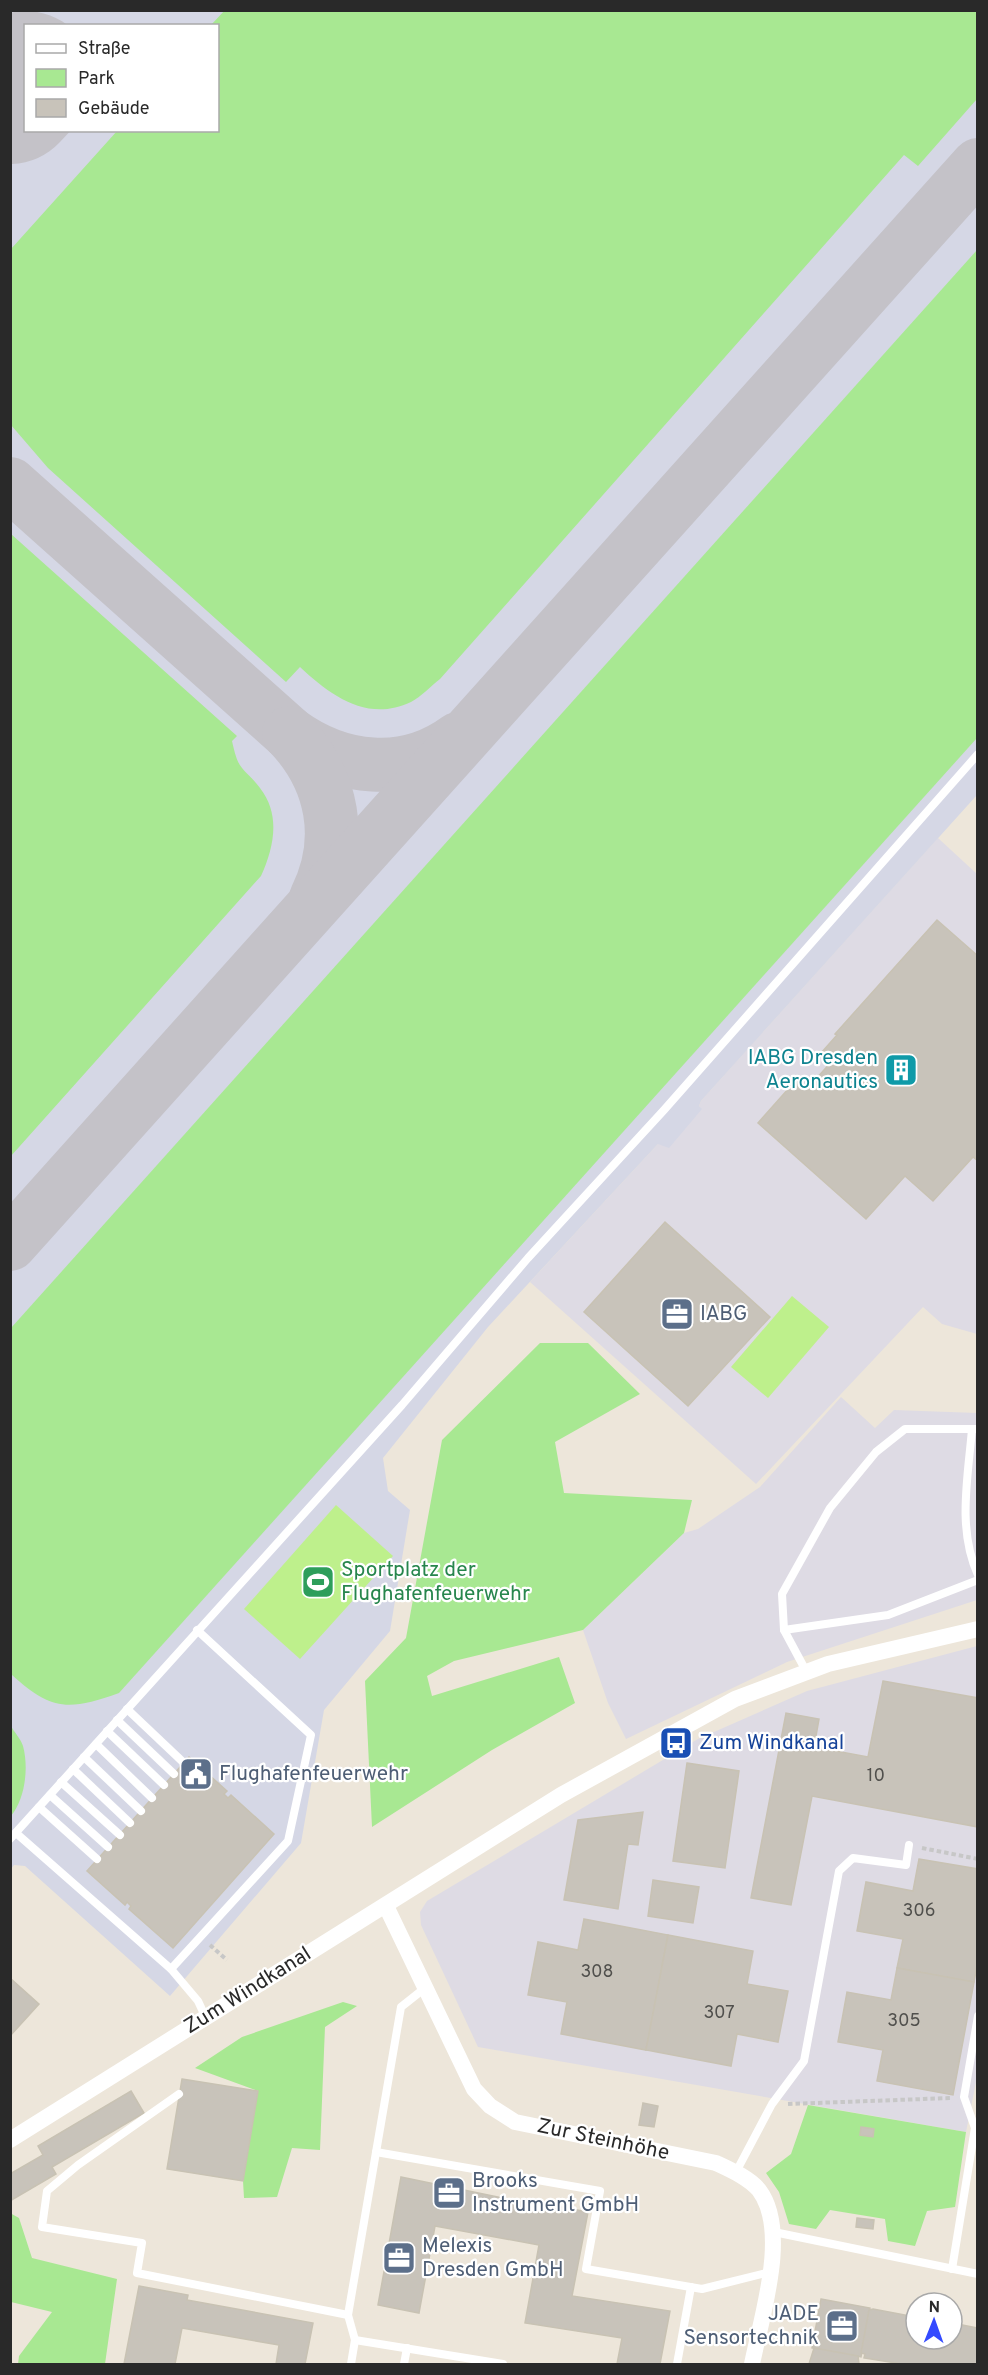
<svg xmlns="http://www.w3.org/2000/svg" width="988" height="2375" viewBox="0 0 988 2375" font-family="Overpass,sans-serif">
	<rect width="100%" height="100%" fill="#ede6da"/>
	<g fill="#dedbe4">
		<path d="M938 838 977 874V1334L942 1324 923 1307 756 1484 530 1282 658 1144 701 1109 699 1106 701 1101Z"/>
		<path d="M841 1397 875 1428 894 1410 977 1413V1600L787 1662 626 1739 608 1703 583 1630 684 1533 698 1529 760 1487Z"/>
		<path d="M977 1646 978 2072 966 2132 478 2047 421 1925 420 1912 427 1901 698 1739 807 1691Z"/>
	</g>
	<path fill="#d5d7e5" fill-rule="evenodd" d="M11 11H977V795L701 1101 699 1106 702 1109 669 1148 658 1144 488 1327 383 1458 388 1491 410 1510 390 1631 324 1710 301 1843 170 1996 25 1866 14 1865 11 1869ZM26 26H218V130H26Z"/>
	<g fill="#a8e892">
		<path d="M225 10 977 11V99L918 166 904 155 440 679C431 686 421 697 411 702 367 723 330 695 300 667L286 682 48 468 11 425V249L117 131 218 130V26L211 25Z"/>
		<path d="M977 250V738L119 1693C68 1711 51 1711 11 1674V1328Z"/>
		<path d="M11 534 237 736 232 741C239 773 242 765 260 788 281 815 274 847 261 876L11 1156Z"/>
		<path d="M540 1343H588L640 1394 555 1442 564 1493 692 1500 684 1533 583 1630 454 1661 427 1676 432 1696 559 1657 575 1703 492 1750 372 1827 365 1681 406 1638 442 1440Z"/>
		<path d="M11 1726C14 1732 21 1739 23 1746 29 1768 25 1799 11 1816Z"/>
		<path d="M343 2002 357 2006 325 2027 320 2150 292 2148 277 2197 244 2198 243 2181 258 2091 195 2068 242 2037Z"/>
		<path d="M808 2105 966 2132 955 2207 927 2211 915 2246 888 2241 885 2219 830 2210 816 2229 789 2224 779 2192 766 2173 791 2154Z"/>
		<path d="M10 2213 19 2218 32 2258 117 2279 105 2364H18L19 2356 52 2312 11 2302Z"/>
	</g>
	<g fill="#bef08c">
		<path d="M792 1296 829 1327 768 1398 731 1367Z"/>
		<path d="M336 1505 393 1556 300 1659 244 1609Z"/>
	</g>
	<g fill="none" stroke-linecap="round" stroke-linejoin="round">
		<g stroke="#c4c2c8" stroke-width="54">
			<path d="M10 484 289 733C340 770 405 778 458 739"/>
			<path d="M289 733C333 779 345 840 316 898"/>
			<path d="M10 1244 978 165"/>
		</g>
		<path stroke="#c4c2c8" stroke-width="136" d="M10 96 26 79"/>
	</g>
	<g fill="#c8c3ba" stroke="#c8c2b3" stroke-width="1.5">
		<path d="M937 920 978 956V1161L973 1157 933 1201 905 1176 866 1219 758 1123 797 1079 807 1089 832 1061 822 1052 837 1035 835 1034Z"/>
		<path d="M665 1222 770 1317 688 1406 584 1312Z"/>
		<path d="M883 1681 978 1698V1827L812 1796 791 1905 751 1898 786 1713 819 1719 814 1747 868 1757Z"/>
		<path d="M189 1757 227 1791 224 1794 228 1798 231 1795 274 1834 173 1948 129 1909 131 1906 127 1902 125 1905 87 1871Z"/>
		<path d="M687 1763 739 1771 725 1868 673 1861Z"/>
		<path d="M643 1812 638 1845 628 1844 618 1909 564 1900 578 1820Z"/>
		<path d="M919 1859 978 1869V1961L974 1982 897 1968 903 1939 857 1931 866 1882 913 1891Z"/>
		<path d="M653 1880 699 1887 693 1923 648 1916Z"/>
		<path d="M584 1919 668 1935 646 2050 561 2034 567 2002 528 1995 538 1942 578 1950Z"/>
		<path d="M668 1935 753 1951 747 1984 788 1991 778 2042 737 2034 731 2066 646 2050Z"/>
		<path d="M897 1968 974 1982 953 2095 877 2081 883 2050 838 2042 847 1992 891 2000Z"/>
		<path d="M10 1978 39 2004 10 2036Z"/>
		<path d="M182 2079 258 2091 243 2181 167 2169Z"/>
		<path d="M131 2091 144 2113 52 2167 56 2174 10 2201V2174L43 2155 38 2146Z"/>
		<path d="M643 2103 658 2106 654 2127 639 2125Z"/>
		<path d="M861 2127 874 2129 873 2137 860 2135Z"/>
		<path d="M401 2177 546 2207V2204L588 2212 572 2296 670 2311 660 2364H617L622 2338 525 2323 539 2245 435 2226 419 2313 378 2305Z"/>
		<path d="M857 2218 874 2220 873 2229 856 2227Z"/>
		<path d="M139 2286 188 2295 187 2300 313 2323 305 2364H276L279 2345 182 2328 175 2364H124Z"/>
		<path d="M821 2299 870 2308 861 2357 812 2348Z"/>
		<path d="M873 2309 916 2317V2339H952V2323L978 2328V2364H902L864 2358 865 2354 861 2353 869 2310Z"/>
		<path d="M814 2348 858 2356 859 2364H809Z"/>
	</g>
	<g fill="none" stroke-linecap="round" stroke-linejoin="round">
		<g stroke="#c7c7c7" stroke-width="4" stroke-dasharray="4.5 3" stroke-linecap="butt">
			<path d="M922 1848 978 1859"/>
			<path d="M210 1945 227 1960"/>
			<path d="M788 2104 951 2098"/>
		</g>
		<g stroke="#fff" stroke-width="8">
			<path d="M972 1429C968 1478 957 1529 978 1575"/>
			<path d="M784 1630 888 1615 978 1580"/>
			<path d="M806 1671 784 1630 782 1594 830 1508 876 1452 905 1429H978"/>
			<path d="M127 1709 184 1763"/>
			<path d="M117 1720 174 1774"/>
			<path d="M107 1731 164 1785"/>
			<path d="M96 1744 152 1798"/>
			<path d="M84 1757 141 1811"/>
			<path d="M73 1769 130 1823"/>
			<path d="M61 1782 120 1835"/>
			<path d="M50 1795 108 1847"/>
			<path d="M39 1807 97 1859"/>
			<path d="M16 1833 171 1969 288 1841 311 1735 197 1630"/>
			<path d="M10 1839 402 1405 528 1258 664 1110 978 754"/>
			<path d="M171 1969 198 2001 205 2016"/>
			<path d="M179 2094 78 2165 47 2191 42 2227 142 2243 137 2273 348 2315"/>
			<path d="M376 2152 600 2191 586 2269 702 2289 770 2272"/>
			<path d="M736 2172 772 2104 804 2061 839 1871 853 1858 906 1865 909 1845"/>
			<path d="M774 2232 978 2274"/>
			<path d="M952 2269 975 2128 964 2097 978 2016"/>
			<path d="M355 2340 503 2364"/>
			<path d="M351 2364 355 2340 348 2315 401 2007 425 1988"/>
			<path d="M404 2364 407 2348"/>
			<path d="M677 2364 691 2287"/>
		</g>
		<g stroke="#fff" stroke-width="16">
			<path d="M386 1906 474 2089 490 2106 515 2122 716 2163C731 2170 749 2178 759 2190 790 2231 761 2318 752 2364"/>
			<path d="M10 2140 561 1795 735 1699 828 1664 978 1629"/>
		</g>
	</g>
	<defs>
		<g id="building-square" transform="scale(1.725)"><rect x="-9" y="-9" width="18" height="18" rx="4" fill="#0f9aa8" stroke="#fff"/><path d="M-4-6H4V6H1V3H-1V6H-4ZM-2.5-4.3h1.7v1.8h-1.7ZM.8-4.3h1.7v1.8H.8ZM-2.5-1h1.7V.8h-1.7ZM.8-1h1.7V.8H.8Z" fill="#fff"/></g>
		<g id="office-square" transform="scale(1.725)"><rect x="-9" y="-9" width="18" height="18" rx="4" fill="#5c6f8a" stroke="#fff"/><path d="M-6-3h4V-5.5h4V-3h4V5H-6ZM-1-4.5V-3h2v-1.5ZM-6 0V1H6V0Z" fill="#fff"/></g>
		<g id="stadium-square" transform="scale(1.725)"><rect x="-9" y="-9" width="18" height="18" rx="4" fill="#2e9e5b" stroke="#fff"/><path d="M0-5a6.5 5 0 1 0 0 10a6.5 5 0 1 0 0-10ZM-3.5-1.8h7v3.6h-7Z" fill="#fff"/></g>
		<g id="bus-square" transform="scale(1.725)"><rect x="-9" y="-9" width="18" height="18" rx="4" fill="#1a4fb4" stroke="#fff"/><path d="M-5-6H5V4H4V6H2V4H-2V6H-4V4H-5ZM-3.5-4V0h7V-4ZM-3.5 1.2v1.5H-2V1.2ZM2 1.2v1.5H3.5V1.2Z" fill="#fff"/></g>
		<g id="civic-square" transform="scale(1.725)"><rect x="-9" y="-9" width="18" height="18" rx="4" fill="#5c6f8a" stroke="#fff"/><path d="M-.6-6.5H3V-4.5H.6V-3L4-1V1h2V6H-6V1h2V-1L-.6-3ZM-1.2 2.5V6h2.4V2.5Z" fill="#fff"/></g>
	</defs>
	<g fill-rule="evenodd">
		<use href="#building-square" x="901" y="1070"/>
		<use href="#office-square" x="677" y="1314"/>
		<use href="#stadium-square" x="318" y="1582"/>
		<use href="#bus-square" x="676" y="1743"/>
		<use href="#civic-square" x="196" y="1774"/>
		<use href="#office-square" x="449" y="2193"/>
		<use href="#office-square" x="399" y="2258"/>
		<use href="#office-square" x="842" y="2326"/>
	</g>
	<g text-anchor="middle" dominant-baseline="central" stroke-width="4.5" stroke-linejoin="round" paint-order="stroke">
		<g font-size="18" fill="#51504d">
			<text x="876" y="1776">10</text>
			<text x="919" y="1911">306</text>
			<text x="597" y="1972">308</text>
			<text x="719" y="2013">307</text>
			<text x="904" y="2021">305</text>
		</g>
		<g font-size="21" fill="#0d838f" stroke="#fff" text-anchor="end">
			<text x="878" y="1058">IABG Dresden<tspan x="878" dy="24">Aeronautics</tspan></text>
		</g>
		<g font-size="21" fill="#4e5e75" stroke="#fff" text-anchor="start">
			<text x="700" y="1314">IABG</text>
			<text x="219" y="1774">Flughafenfeuerwehr</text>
			<text x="472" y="2181">Brooks<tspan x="472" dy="24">Instrument GmbH</tspan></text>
			<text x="422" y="2246">Melexis<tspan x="422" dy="24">Dresden GmbH</tspan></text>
			<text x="819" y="2314" text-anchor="end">JADE<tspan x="819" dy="24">Sensortechnik</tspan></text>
		</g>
		<g font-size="21" fill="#27864d" stroke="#fff" text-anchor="start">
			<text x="341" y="1570">Sportplatz der<tspan x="341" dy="24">Flughafenfeuerwehr</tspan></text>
		</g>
		<g font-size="21" fill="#164399" stroke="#fff" text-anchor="start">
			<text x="699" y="1743">Zum Windkanal</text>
		</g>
		<g font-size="21" fill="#292929" stroke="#fff">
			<text transform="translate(248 1991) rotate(-32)">Zum Windkanal</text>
			<text transform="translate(603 2140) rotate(12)">Zur Steinhöhe</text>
		</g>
	</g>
	<rect width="988" height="2375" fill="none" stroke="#292929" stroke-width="24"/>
	<rect x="24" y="24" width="195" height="108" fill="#ffffff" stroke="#a9a9a9" stroke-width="1.5"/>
	<rect x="36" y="44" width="30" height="9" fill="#ffffff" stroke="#a9a9a9" stroke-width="1.5"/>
	<text x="78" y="54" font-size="18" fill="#292929">Straße</text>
	<rect x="36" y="69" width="30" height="18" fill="#a8e892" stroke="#a9a9a9" stroke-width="1.5"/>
	<text x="78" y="84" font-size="18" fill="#292929">Park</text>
	<rect x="36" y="99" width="30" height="18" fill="#c8c3ba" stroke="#a9a9a9" stroke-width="1.5"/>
	<text x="78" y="114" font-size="18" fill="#292929">Gebäude</text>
	<g transform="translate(934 2321) rotate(1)"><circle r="28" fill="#ffffff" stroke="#a9a9a9" stroke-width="1.5"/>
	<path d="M0-4.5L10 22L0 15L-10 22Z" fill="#344aff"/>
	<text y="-9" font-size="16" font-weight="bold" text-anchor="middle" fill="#292929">N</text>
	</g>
</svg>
